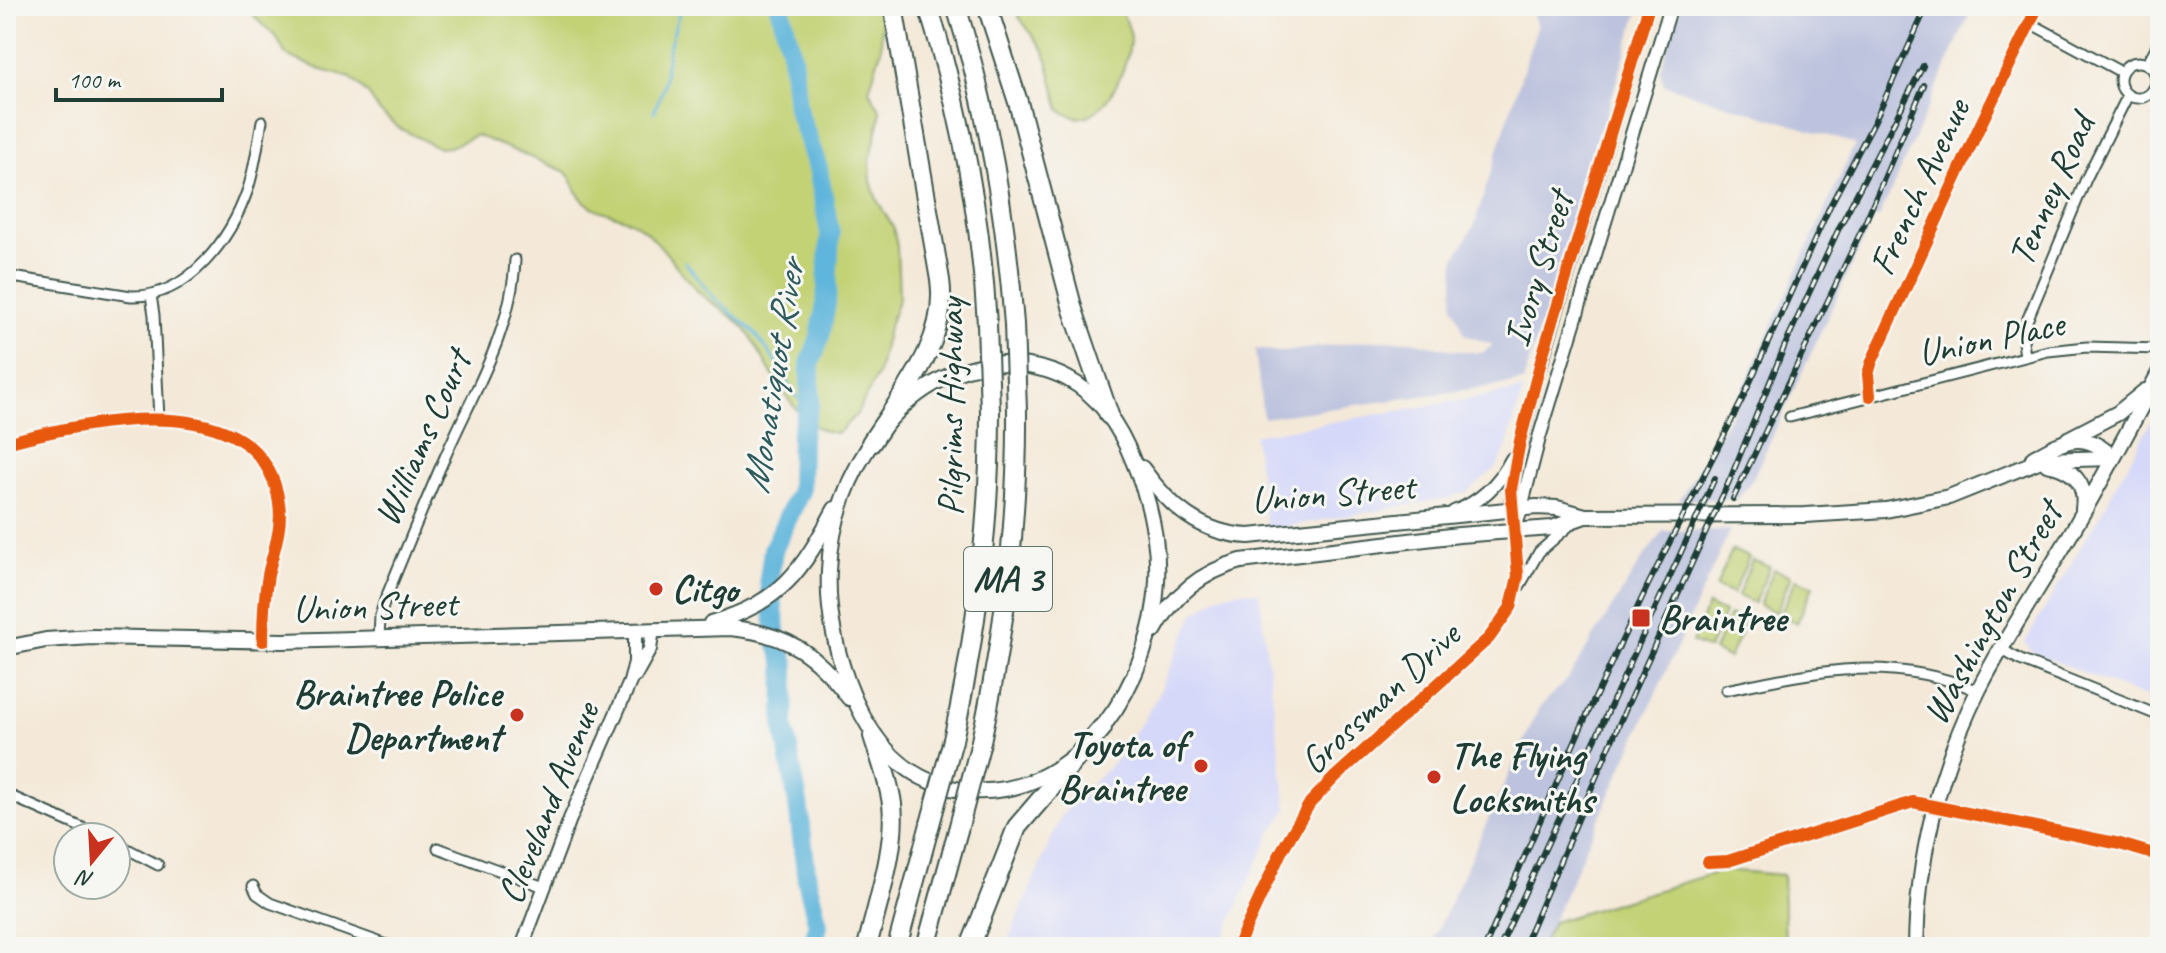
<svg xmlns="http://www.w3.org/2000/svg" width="2166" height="953" viewBox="0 0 2166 953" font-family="Caveat,sans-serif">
	<rect width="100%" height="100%" fill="#f6f6f2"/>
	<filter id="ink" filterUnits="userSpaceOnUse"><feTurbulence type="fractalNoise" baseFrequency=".0125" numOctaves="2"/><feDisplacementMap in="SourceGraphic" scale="16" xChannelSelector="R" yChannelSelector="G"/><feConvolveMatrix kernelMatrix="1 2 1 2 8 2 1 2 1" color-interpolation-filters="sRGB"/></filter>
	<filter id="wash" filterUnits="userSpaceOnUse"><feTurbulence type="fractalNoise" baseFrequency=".006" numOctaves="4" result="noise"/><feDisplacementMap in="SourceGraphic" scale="32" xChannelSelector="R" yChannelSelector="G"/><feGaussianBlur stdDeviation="1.8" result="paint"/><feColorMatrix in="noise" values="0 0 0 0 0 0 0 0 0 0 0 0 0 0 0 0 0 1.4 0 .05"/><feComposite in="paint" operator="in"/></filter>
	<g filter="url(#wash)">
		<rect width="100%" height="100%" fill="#f4e9d8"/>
		<g fill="#d5d8f9">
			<path d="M1523 390 1505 451 1497 467 1467 492 1448 498 1267 530 1254 435Z"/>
			<path d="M2160 405V703L2032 652 2025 642 2105 506Z"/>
			<path d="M1238 591 1259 592 1287 810 1272 831 1219 947H1005L1062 814 1122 754 1158 695 1194 614 1219 596Z"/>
		</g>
		<g fill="#bdc3de">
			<path d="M1529 6H1640L1523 382 1263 418 1255 349 1281 352 1374 340 1411 341 1452 350 1482 353 1493 345 1465 335 1453 305 1455 258 1474 226 1537 26Z"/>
			<path d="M1681 6H1973L1879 218 1874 217 1752 480 1738 499 1679 500 1733 411 1855 144 1664 85 1660 72Z"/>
			<path d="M1730 530 1541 947H1430L1539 708 1569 677 1641 561 1663 531Z"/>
		</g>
		<g fill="#c2d275" stroke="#708854" stroke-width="2">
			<path d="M252 6H882L881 50 869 90 880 109V118L870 161 871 181 877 200 893 227 897 246 899 297 887 332 878 374 857 414 838 433C798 435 768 363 748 333 737 317 716 308 701 294 678 273 662 240 634 223 618 214 598 214 584 201 574 192 575 179 564 171L476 135 450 147 439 148 399 128 380 112 368 94 351 78 319 69 286 55 277 38 253 15Z"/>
			<path d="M1017 6H1117C1123 15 1129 24 1130 34 1132 58 1110 112 1083 117 1075 119 1066 114 1060 110L1045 52 1019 17Z"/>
			<path d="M1732 550 1749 557 1733 594 1716 587Z"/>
			<path d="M1752 560 1770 567 1754 603 1738 596Z"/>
			<path d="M1774 569 1791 576 1776 613 1759 605Z"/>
			<path d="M1796 579 1813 586 1797 623 1780 615Z"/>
			<path d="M1708 605 1724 613 1709 649 1692 642Z"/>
			<path d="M1729 615 1745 623 1729 658 1714 651Z"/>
			<path d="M1724 870 1783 875 1785 947H1541L1553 922Z"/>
		</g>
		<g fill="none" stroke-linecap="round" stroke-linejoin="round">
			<g stroke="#5eb5db" stroke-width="3">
				<path d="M654 112 663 88 668 51 681 6"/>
				<path d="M685 262 712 296 755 333 779 366 793 393 809 408"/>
			</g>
			<path stroke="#5eb5db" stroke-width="20" d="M780 6 792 55 797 108 818 168 830 234 826 304 820 337 810 364V401L801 436 800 491 773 550 769 579 778 645 785 664 784 727 798 803 807 880 818 925 813 947"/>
		</g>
	</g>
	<g filter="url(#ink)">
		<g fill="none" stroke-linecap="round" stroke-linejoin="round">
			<g stroke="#3f574d" stroke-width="13">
				<g id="minor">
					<path d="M2030 23 2121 72"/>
					<circle cx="2138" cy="80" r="18"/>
					<path d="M2147 64 2160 40"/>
					<path d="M6 276 131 296C189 298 231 238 248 189 255 167 258 143 262 121"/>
					<path d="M151 295 154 315 159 419"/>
					<path d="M2025 356 2023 342 2026 323 2086 179 2128 95"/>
					<path d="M1870 396 1868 374 1872 361 1978 130 2038 6"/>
					<path d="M1790 417 2048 351 2087 347 2160 349"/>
					<path d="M6 443C83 422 262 382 279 503 283 528 273 551 268 575 264 597 263 619 263 641"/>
					<path d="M1519 587 1539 552 1570 525"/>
					<path d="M379 639 380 616 385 600C405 552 424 504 445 457 473 393 512 331 515 260"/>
					<path d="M2001 649 2020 660 2160 716"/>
					<path d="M1726 690C1817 671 1889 654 1978 691"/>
					<path d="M6 794 103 837"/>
					<path d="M116 843 158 865"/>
					<path d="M438 848 544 887"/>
					<path d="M1708 862 1728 861 1913 802 2120 844 2160 856"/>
					<path d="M253 886 257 894 270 903 393 947"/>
					<path d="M1237 947 1281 852 1310 803 1335 777 1489 638C1522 603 1518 575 1515 531"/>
				</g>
			</g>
			<g stroke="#3f574d" stroke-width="16">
				<g id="tertiary">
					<path d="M1454 512C1481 502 1499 484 1512 459"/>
					<path d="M1513 519 1511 498 1513 471 1537 377 1649 6"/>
					<path d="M1515 531 1539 438 1671 6"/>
					<path d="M635 676 650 649 653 630"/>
					<path d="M522 947 570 819 630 682 635 662V631"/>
				</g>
			</g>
			<g stroke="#3f574d" stroke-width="18">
				<g id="secondary">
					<path d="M1004 363C1026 365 1048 368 1068 379 1100 396 1121 429 1134 463 1149 499 1159 541 1157 581 1153 678 1082 797 972 791 907 787 869 740 848 683 835 647 827 609 829 571 832 475 901 367 1004 363Z"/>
					<path d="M2068 439 2118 413 2145 391"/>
					<path d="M2033 458C2063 441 2084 428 2113 458"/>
					<path d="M2047 464C2072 468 2087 483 2083 509"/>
					<path d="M1142 468C1169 506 1201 534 1249 536L1536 507 1557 508 1585 516 1805 515 1886 510 1949 497 2041 460 2113 458"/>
					<path d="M711 623C783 601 801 572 835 509"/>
					<path d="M1154 631C1173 595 1201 572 1241 561L1459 535 1552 528 1585 516"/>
					<path d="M6 648 46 640 92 637 283 641 730 628C786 633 816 653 849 698"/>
					<path d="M1916 947C1917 858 1939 769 1979 689 2005 638 2037 591 2066 542 2099 486 2130 428 2160 371"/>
				</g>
			</g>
			<g stroke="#3f574d" stroke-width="22">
				<g id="motorway">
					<path d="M928 6C960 109 981 217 987 324"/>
					<path d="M956 6C988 110 1006 216 1014 324"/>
					<path d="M987 6 1018 102 1073 310 1109 415"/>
					<path d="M871 443C902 394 949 342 940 280L893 6"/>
					<path d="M953 740C977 631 990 522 990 411"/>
					<path d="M980 746C1004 636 1018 524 1017 411"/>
					<path d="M867 947C877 904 897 847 892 804 889 781 880 758 873 736"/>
					<path d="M897 947 930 824"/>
					<path d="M926 947 958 830"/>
					<path d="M970 947 1017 827 1102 728"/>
				</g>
			</g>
			<use href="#minor" stroke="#fff" stroke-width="9"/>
			<use href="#tertiary" stroke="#fff" stroke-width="12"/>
			<use href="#secondary" stroke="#fff" stroke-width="14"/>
			<use href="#motorway" stroke="#fff" stroke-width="18"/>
			<g stroke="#1f3d34" stroke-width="6">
				<g id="rail">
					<path d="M1733 499 1864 225 1924 85"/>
					<path d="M1485 947 1578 734 1648 585 1742 400 1830 206 1875 120 1927 6"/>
					<path d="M1500 947 1715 478"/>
					<path d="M1523 947 1626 708 1731 477 1785 345 1840 226 1923 66"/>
				</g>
			</g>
			<use href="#rail" stroke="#f6f6f2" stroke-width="3" stroke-dasharray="9" stroke-linecap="butt"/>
			<g stroke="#3f574d" stroke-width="22" stroke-linecap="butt">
				<g id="motorway-bridge">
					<path d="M987 324 990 411"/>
					<path d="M1014 324 1017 411"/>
					<path d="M930 824 953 740"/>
					<path d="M958 830 980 746"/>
				</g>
			</g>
			<use href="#motorway-bridge" stroke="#fff" stroke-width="18"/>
			<g stroke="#f6f6f2" stroke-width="17">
				<g id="cycleway">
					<path d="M1870 396 1868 374 1872 361 1978 130 2038 6"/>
					<path d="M6 443C83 422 262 382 279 503 283 528 273 551 268 575 264 597 263 619 263 641"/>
					<path d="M1708 862 1728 861 1913 802 2120 844 2160 856"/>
					<path d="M1237 947 1281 852 1310 803 1335 777 1489 638 1511 607 1518 576 1511 489 1520 441 1542 357 1649 6"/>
				</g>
			</g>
			<use href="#cycleway" stroke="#e8590c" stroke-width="12"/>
		</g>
	</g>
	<g fill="#c8321e" stroke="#f6f6f2" stroke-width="3">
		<circle cx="656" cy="589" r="8"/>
		<rect x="1631" y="608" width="20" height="20" rx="4"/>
		<circle cx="517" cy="715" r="8"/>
		<circle cx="1201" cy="766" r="8"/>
		<circle cx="1434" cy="777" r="8"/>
	</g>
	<g text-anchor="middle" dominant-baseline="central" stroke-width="6" stroke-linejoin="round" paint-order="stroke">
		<rect fill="#f6f6f2" stroke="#60746d" stroke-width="2" x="964" y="547" width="88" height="64" rx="6"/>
		<g font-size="36" font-weight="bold" fill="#1f3d34">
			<text x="1008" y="579">MA 3</text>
		</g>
		<g font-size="38" fill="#1f3d34" stroke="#f6f6f2">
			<text transform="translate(1919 187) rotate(-65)">French Avenue</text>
			<text transform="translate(2051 190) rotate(-66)">Tenney Road</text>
			<text transform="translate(1538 269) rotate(-73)">Ivory Street</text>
			<text transform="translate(1991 338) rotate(-12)">Union Place</text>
			<text transform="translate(950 407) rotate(-90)">Pilgrims Highway</text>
			<text transform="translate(422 438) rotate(-66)">Williams Court</text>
			<text transform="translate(1333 493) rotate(-5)">Union Street</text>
			<text transform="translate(375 606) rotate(-2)">Union Street</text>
			<text transform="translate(1992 613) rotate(-61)">Washington Street</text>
			<text transform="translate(1380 698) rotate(-43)">Grossman Drive</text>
			<text transform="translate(548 803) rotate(-68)">Cleveland Avenue</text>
		</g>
		<g font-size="38" font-weight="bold" fill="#1f3d34" stroke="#f6f6f2" text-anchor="start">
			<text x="672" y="589">Citgo</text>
			<text x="1659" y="618">Braintree</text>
			<text x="501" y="693" text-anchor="end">Braintree Police<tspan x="501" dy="44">Department</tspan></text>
			<text x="1185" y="744" text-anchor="end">Toyota of<tspan x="1185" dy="44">Braintree</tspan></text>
			<text x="1450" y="755">The Flying<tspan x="1450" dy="44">Locksmiths</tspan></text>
		</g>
		<g font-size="40" font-style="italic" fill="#2f5b5e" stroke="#f6f6f2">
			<text transform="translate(773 377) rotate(-81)">Monatiquot River</text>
		</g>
	</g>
	<rect width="2166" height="953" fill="none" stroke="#f6f6f2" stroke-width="32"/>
	<g transform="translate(92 861) rotate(198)"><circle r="38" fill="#f6f6f2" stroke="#a0aca6" stroke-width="2"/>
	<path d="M0-6L14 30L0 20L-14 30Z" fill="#c8321e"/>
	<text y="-12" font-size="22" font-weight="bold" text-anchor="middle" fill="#1f3d34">N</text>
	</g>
	<path d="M56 88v12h166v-12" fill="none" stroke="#1f3d34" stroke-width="4"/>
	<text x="68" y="88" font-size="24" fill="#1f3d34" stroke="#f6f6f2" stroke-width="6" paint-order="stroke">100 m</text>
</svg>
